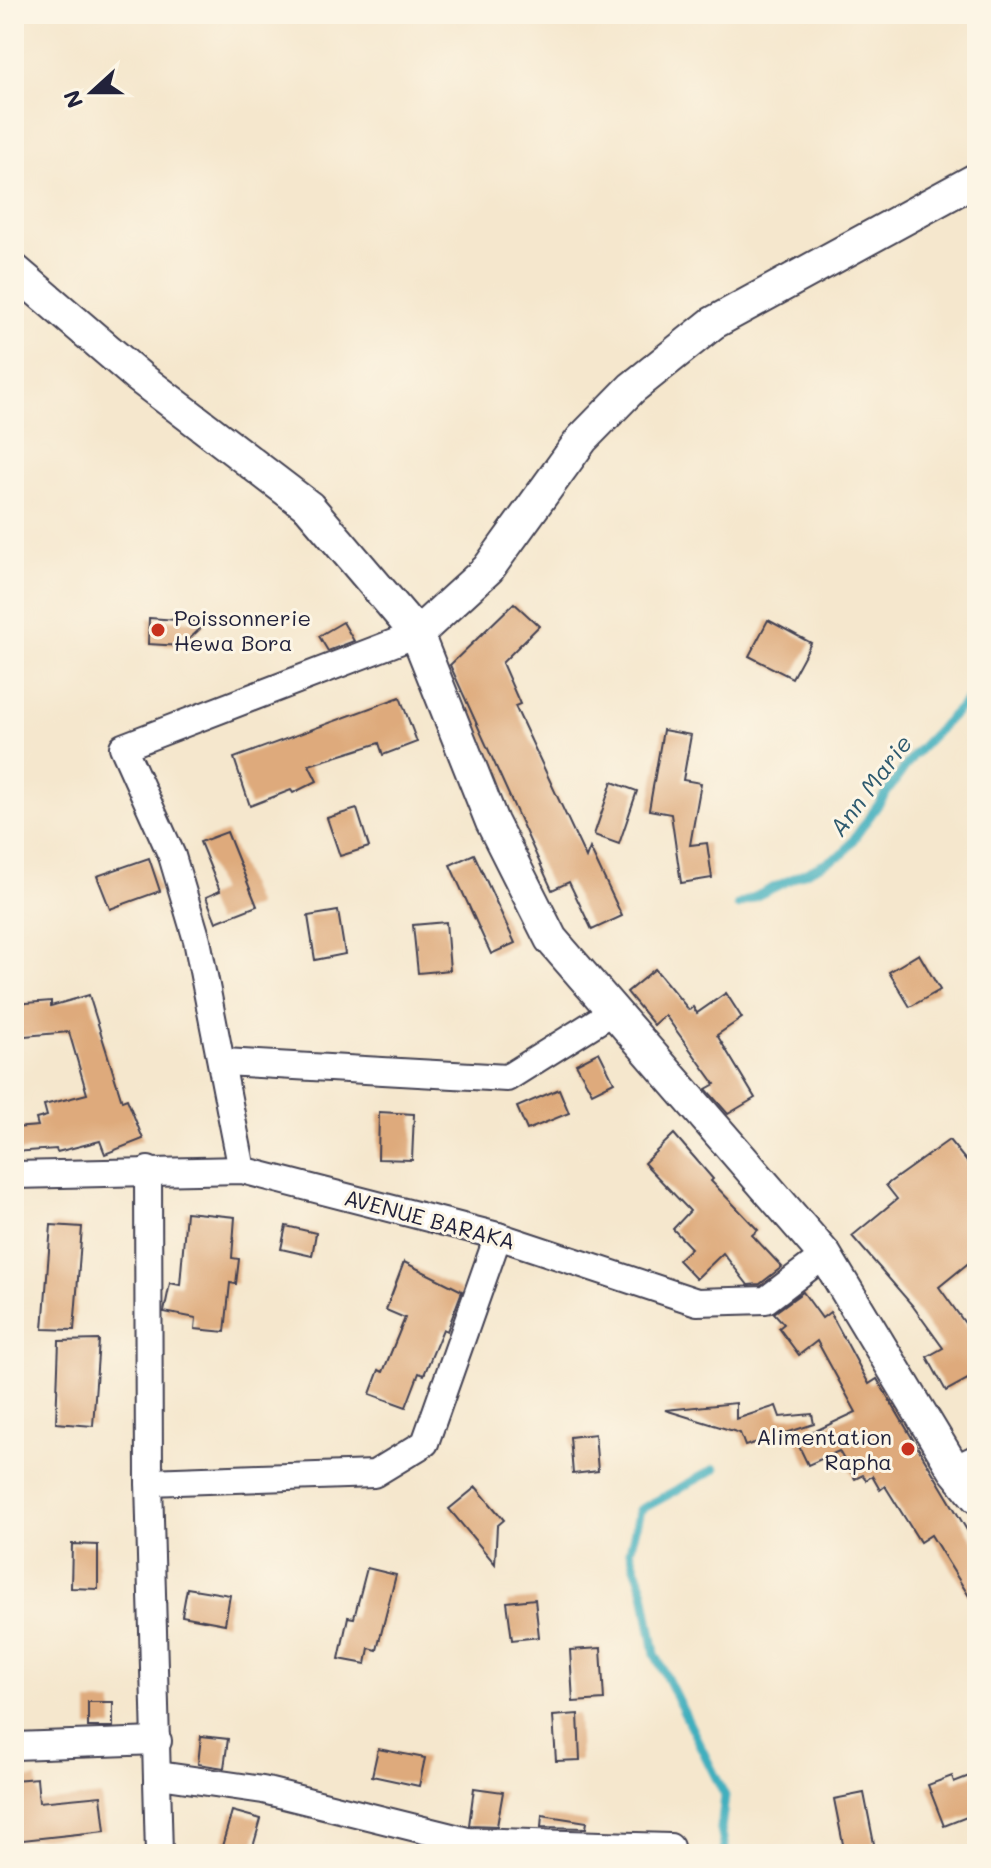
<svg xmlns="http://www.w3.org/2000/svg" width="991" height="1868" viewBox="0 0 991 1868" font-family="Mali,sans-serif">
	<rect width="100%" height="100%" fill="#fcf5e5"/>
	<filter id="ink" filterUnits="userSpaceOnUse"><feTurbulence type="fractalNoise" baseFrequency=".0125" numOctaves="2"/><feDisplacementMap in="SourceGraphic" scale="16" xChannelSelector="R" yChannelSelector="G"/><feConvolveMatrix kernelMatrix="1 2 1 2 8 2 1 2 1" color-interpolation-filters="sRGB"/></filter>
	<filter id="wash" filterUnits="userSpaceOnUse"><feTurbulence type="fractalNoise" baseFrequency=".006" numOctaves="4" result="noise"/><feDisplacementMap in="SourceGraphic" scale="32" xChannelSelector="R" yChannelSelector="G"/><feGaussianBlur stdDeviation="1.8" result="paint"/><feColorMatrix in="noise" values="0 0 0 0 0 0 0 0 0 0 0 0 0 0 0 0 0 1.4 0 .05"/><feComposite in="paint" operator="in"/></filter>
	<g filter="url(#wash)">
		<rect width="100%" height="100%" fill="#f5e7cd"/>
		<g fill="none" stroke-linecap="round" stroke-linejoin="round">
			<g stroke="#41afbe" stroke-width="9">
				<path d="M738 905 843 854 913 756 977 690"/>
				<path d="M715 1469 640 1510 630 1551 644 1592 655 1654 725 1796 721 1829 726 1854"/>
			</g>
		</g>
		<g id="blocks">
			<g fill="#deaa7c">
				<path d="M514 603 539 626 502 663 520 704 515 706 586 858 590 848 622 916 592 930 569 882 552 890 450 665Z"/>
				<path d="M149 618 207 622 182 646 148 644Z"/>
				<path d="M768 620 811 643 792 678 749 656Z"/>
				<path d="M343 622 354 641 328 651 319 636Z"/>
				<path d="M400 697 417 742 383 755 379 743 309 765 317 781 293 793 291 790 250 806 234 758Z"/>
				<path d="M663 730 691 735 683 780 701 783 690 845 707 843 712 878 681 883 671 814 649 810Z"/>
				<path d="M612 782 637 791 619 844 594 835Z"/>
				<path d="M357 809 369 847 340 856 327 818Z"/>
				<path d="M227 832 257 906 216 922 206 897 220 891 200 842Z"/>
				<path d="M474 854 515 943 491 954 450 865Z"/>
				<path d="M149 858 160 891 110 909 97 876Z"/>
				<path d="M338 911 345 954 315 960 308 916Z"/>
				<path d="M446 922 450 970 418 973 413 925Z"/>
				<path d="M919 954 940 990 910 1007 889 972Z"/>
				<path d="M655 969 689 1010 693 1007 697 1013 726 993 742 1018 717 1035 755 1098 728 1114 706 1089 715 1084 665 1015 654 1025 627 992Z"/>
				<path d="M89 995 122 1101 127 1099 143 1139 105 1154 100 1141 57 1152 56 1149 14 1152V1128L38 1126 36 1119 47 1116 44 1105 87 1094 69 1032 14 1037V1004L51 1001V1006Z"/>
				<path d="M599 1052 614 1082 592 1093 576 1064Z"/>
				<path d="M559 1089 569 1113 527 1130 517 1107Z"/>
				<path d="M379 1112 414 1114 412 1160 378 1159Z"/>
				<path d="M674 1134 713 1179 711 1181 758 1230 752 1235 782 1267 760 1284 748 1285 723 1253 696 1279 678 1260 691 1248 673 1229 690 1211 644 1163Z"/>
				<path d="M949 1140 977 1174V1256L939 1287 977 1340V1374L946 1391 927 1357 943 1348 912 1305 852 1236 897 1199 886 1185Z"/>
				<path d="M186 1212 235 1217 232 1258 239 1259 236 1284 230 1283 225 1332 195 1329 196 1318 164 1312 170 1283 180 1285Z"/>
				<path d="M51 1225 82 1227 74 1330 43 1329Z"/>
				<path d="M286 1226 316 1233 312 1256 281 1249Z"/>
				<path d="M404 1262 462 1291 447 1331 443 1329 424 1375 419 1373 406 1407 370 1394 379 1370 383 1372 405 1318 386 1310Z"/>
				<path d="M803 1292 822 1318 830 1312 869 1384 877 1379 977 1547V1609L931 1535 920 1542 885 1486 880 1490 872 1476 866 1480 863 1475 855 1479 839 1451 808 1465 796 1440 856 1412 817 1341 799 1355 779 1328 784 1324 774 1313Z"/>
				<path d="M99 1340 93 1426 56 1423 59 1341Z"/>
				<path d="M736 1403V1419L776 1406 780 1417 812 1414 814 1424 745 1446 740 1433 665 1410Z"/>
				<path d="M595 1434 598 1471 573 1474 570 1437Z"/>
				<path d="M476 1487 504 1520 497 1526 495 1564 449 1509Z"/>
				<path d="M72 1544 98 1545V1589L71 1588Z"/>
				<path d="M367 1568 396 1575 377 1650 369 1648 366 1664 339 1659 348 1617 354 1618Z"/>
				<path d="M187 1588 230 1595 225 1624 182 1616Z"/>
				<path d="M535 1599 539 1637 512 1640 507 1602Z"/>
				<path d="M601 1648 604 1700 573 1702 570 1650Z"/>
				<rect x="88" y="1702" width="25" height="25"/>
				<path d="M578 1714 580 1760 556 1761 553 1716Z"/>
				<path d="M201 1736 228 1739 224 1768 198 1764Z"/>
				<path d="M378 1749 425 1758 419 1786 372 1776Z"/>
				<path d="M977 1773V1813L944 1826 928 1785 952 1776 954 1782Z"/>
				<path d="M37 1778 39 1802 101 1796 105 1831 14 1841V1780Z"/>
				<path d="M474 1788 503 1792 497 1826 469 1825Z"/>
				<path d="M864 1793 876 1854H845L834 1799Z"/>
				<path d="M232 1811 261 1819 251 1854 221 1850Z"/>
				<path d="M542 1815 587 1822 586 1828 541 1827Z"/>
			</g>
		</g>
	</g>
	<g filter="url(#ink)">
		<use href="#blocks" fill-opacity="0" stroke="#424051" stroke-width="2"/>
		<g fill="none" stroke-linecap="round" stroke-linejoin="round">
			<g stroke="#424051" stroke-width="30">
				<g id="minor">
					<path d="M224 1062 507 1078 612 1012"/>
					<path d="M148 1170 149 1482 159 1854"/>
					<path d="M242 1170 197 940 172 856 123 747 417 634"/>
					<path d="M14 1175 242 1170 498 1236 697 1302 766 1300 825 1255"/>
					<path d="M954 1469 977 1458"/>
					<path d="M149 1482 374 1474 425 1443 498 1236"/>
					<path d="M14 1746 158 1741"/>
					<path d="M159 1775 263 1790 468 1841 670 1847"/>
				</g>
			</g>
			<g stroke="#424051" stroke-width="36">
				<g id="tertiary">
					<path d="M14 270 139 377 309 507 417 634 492 822 551 939 825 1255 954 1469 977 1497"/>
					<path d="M417 634 488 569 582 439 632 388 713 323 977 179"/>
				</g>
			</g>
			<use href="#minor" stroke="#fff" stroke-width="26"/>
			<use href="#tertiary" stroke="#fff" stroke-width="32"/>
		</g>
	</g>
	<g fill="#c8321e" stroke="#fcf5e5" stroke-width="3">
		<circle cx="158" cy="630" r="8"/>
		<circle cx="908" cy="1449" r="8"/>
	</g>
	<g text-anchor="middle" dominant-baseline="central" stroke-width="6" stroke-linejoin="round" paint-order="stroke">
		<g font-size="22" fill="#22223b" stroke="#fcf5e5" text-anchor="start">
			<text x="174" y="617">Poissonnerie<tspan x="174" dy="25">Hewa Bora</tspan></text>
			<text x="892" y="1436" text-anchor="end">Alimentation<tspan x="892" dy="25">Rapha</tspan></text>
		</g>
		<g font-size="22" fill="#22223b" stroke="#fcf5e5">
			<text transform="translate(430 1219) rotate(15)">AVENUE BARAKA</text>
		</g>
		<g font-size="24" font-style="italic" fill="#2e5a6f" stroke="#fcf5e5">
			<text transform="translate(870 785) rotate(-53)">Ann Marie</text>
		</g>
	</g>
	<rect width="991" height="1868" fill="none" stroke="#fcf5e5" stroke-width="48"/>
	<g transform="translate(92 92) rotate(249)" stroke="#fcf5e5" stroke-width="6" paint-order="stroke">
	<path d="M0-6L14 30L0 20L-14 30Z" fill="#22223b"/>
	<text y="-12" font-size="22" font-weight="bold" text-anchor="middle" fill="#22223b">N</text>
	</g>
</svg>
